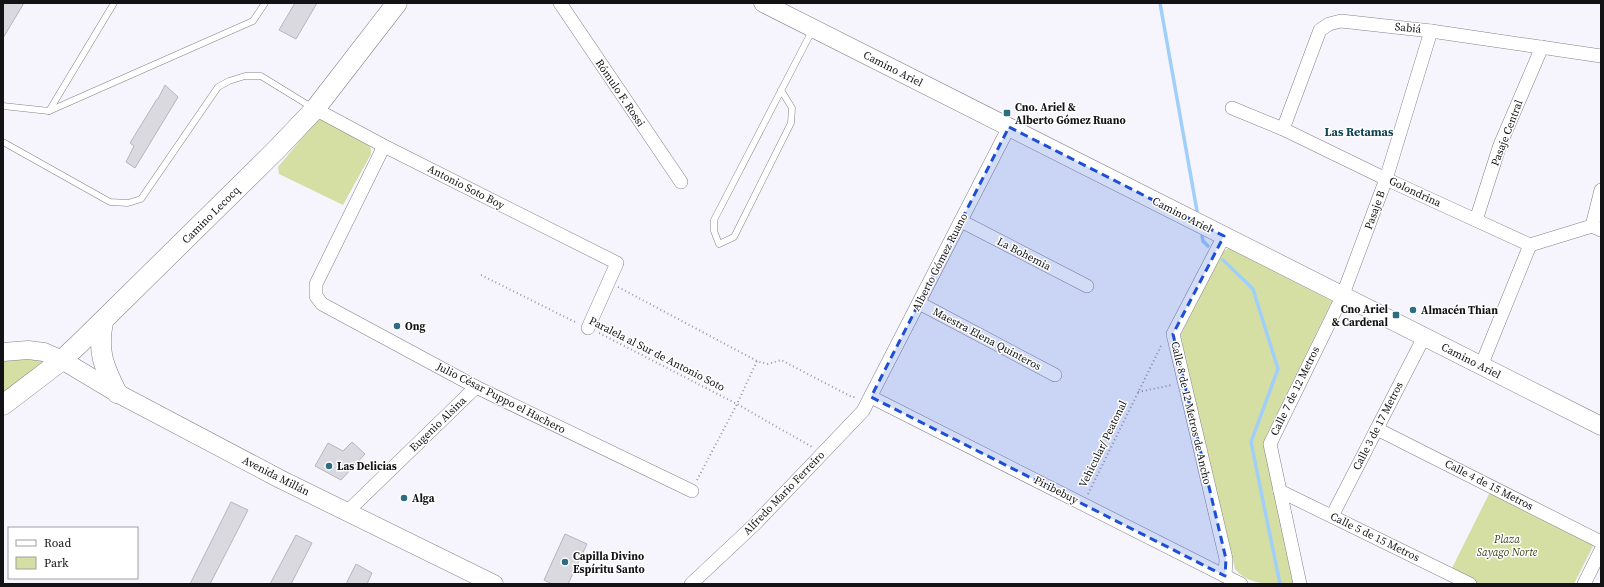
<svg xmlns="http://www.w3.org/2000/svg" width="1604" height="587" viewBox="0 0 1604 587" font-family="'Source Serif 4',serif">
	<rect width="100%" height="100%" fill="#f6f5fd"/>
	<g fill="#d5dfa4">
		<path d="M317 120H323L369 145 371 149V154L343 205 279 174 278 167Z"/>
		<path d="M1229 248 1332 301 1266 436 1264 444 1296 584C1275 584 1249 587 1235 569L1179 338 1222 252Z"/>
		<path d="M3 356 44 360 41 364 3 393Z"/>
		<path d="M1490 492 1592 543 1593 546 1574 584H1479L1451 570Z"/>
	</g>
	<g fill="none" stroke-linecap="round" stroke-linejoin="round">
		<g stroke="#a0cff9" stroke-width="3.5">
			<path d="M1160 3 1197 211"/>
			<path d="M1202 236 1203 241 1208 246"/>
			<path d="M1223 260 1253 289 1278 369 1251 442 1280 584"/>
		</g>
	</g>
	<g fill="#dad9e0" stroke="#b6b5bc">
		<path d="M3 3H24L3 38Z"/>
		<path d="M295 3H317L296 39 279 30Z"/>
		<path d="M165 85 178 97 135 168 126 162 134 146 130 143 157 99H158Z"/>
		<path d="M352 442 365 454 341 480 315 466 328 443 343 451Z"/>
		<path d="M231 502 248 510 210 584H190Z"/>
		<path d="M565 534 587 544 568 584H552L544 580Z"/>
		<path d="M296 535 312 543 291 584H270Z"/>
		<path d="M356 564 372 573 367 584H346Z"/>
	</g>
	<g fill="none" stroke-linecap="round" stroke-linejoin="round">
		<g stroke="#838289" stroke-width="7">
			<g id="lane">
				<path d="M781 90 792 108 791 123 734 237 719 244 714 231V220L813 29"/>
				<path d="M3 106 49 111 253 21 265 3"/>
				<path d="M49 111 114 3"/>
				<path d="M3 142 110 202 128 203 141 199 218 87 229 81 245 76H261L313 108"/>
			</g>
		</g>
		<g stroke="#838289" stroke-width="14">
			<g id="street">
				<path d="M560 3 681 182"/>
				<path d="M1232 108 1283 129 1386 179 1530 245 1592 226 1601 230"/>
				<path d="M315 109 384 146 617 263 588 328"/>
				<path d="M1283 129 1320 30 1329 24 1341 21 1431 31 1601 56"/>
				<path d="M384 146 316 284V296L322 304 476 387 692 491"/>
				<path d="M1476 220 1500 145 1542 47"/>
				<path d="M961 221 1087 286"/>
				<path d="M1592 226 1601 190"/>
				<path d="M1224 236 1173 334 1226 559 1225 576"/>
				<path d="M919 303 1055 375"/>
				<path d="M1481 366 1530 245"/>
				<path d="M871 397 1241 584"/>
				<path d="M1377 429 1601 542"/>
				<path d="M1280 491 1470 584"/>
				<path d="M348 511 476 387"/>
				<path d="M1332 516 1424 337"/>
				<path d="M691 584 754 525 863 411 1009 127"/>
				<path d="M1300 584 1270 444 1342 297 1386 179 1431 31"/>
				<path d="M1584 584 1601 550"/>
			</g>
		</g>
		<g stroke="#838289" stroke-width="19">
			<g id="secondary">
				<path d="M763 3 1601 426"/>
				<path d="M3 352 28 350 44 352 62 360 117 393 280 479 494 584"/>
			</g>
		</g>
		<g stroke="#838289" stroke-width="21">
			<g id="primary">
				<path d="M103 322C97 352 104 367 117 393"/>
				<path d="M3 405 62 360 80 343 276 150 315 109 397 3"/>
			</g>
		</g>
		<g stroke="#99989e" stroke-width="2" stroke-dasharray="1 3" stroke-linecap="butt">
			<path d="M481 275 577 323"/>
			<path d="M618 287 757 361 768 364 781 360 852 397H857"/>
			<path d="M599 333 737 404 812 447"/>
			<path d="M1138 392 1172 385"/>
			<path d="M697 480 737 404 757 361"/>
			<path d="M1088 494 1162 344"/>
		</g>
		<use href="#lane" stroke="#fff" stroke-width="6"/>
		<use href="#street" stroke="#fff" stroke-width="13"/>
		<use href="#secondary" stroke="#fff" stroke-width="18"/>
		<use href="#primary" stroke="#fff" stroke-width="20"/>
	</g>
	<path fill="#1d4ed8" fill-opacity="0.2" stroke="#1d4ed8" stroke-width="3" stroke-dasharray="8 5" stroke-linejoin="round" d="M1009 127 1224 236 1173 334 1226 559 1225 576 871 397Z"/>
	<g fill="#2d6c81" stroke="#fff" stroke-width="1.5">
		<rect x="1003" y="109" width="8" height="8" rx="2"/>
		<circle cx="1413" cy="310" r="4"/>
		<rect x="1392" y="311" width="8" height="8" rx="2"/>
		<circle cx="397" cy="326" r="4"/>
		<circle cx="329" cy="466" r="4"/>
		<circle cx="404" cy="498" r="4"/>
		<circle cx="565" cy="562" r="4"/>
	</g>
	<g text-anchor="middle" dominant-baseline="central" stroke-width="3" stroke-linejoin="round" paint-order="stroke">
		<g font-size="11" fill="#131215" stroke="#fff">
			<text transform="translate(1408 28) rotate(6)">Sabiá</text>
			<text transform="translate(893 69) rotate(27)">Camino Ariel</text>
			<text transform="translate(620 93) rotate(56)">Rómulo F. Rossi</text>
			<text transform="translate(1507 133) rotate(-69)">Pasaje Central</text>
			<text transform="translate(466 187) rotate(27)">Antonio Soto Boy</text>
			<text transform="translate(1415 192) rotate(25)">Golondrina</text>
			<text transform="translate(1375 210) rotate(-70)">Pasaje B</text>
			<text transform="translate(211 215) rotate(-45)">Camino Lecocq</text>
			<text transform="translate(1182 215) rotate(27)">Camino Ariel</text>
			<text transform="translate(1024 254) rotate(27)">La Bohemia</text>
			<text transform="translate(940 262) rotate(-63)">Alberto Gómez Ruano</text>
			<text transform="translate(987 339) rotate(28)">Maestra Elena Quinteros</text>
			<text transform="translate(657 354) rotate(27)">Paralela al Sur de Antonio Soto</text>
			<text transform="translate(1471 361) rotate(27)">Camino Ariel</text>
			<text transform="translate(1295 391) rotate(-64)">Calle 7 de 12 Metros</text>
			<text transform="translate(501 398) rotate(27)">Julio César Puppo el Hachero</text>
			<text transform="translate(1191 413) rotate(77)">Calle 8 de 12 Metros de Ancho</text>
			<text transform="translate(438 424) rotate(-44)">Eugenio Alsina</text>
			<text transform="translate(1378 426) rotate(-63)">Calle 3 de 17 Metros</text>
			<text transform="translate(1103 444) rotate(-64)">Vehicular/ Peatonal</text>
			<text transform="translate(276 476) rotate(27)">Avenida Millán</text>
			<text transform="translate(1489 485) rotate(27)">Calle 4 de 15 Metros</text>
			<text transform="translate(1056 490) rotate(27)">Piribebuy</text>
			<text transform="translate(784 493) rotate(-46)">Alfredo Mario Ferreiro</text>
			<text transform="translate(1375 537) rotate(26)">Calle 5 de 15 Metros</text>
		</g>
		<g font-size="11" font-weight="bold" fill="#131215" stroke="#fff" text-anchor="start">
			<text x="1015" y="107">Cno. Ariel &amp;<tspan x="1015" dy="13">Alberto Gómez Ruano</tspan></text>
			<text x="1388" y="309" text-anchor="end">Cno Ariel<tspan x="1388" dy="13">&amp; Cardenal</tspan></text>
			<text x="1421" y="310">Almacén Thian</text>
			<text x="405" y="326">Ong</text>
			<text x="337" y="466">Las Delicias</text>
			<text x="412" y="498">Alga</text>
			<text x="573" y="556">Capilla Divino<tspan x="573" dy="13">Espíritu Santo</tspan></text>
		</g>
		<g font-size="11" font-style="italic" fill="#40461b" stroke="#fff">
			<text x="1507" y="539">Plaza<tspan x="1507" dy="13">Sayago Norte</tspan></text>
		</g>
		<g font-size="12" font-weight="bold" fill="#0d4253" stroke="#fff">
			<text x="1359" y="132">Las Retamas</text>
		</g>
	</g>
	<rect width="1604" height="587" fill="none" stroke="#131215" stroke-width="8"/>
	<rect x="8" y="527" width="130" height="52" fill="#ffffff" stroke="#a1a0a1"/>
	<rect x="16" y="540" width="20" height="6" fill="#ffffff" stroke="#a1a0a1"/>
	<text x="44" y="547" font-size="12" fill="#131215">Road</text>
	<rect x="16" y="557" width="20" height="12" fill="#d5dfa4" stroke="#a1a0a1"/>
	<text x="44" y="567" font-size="12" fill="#131215">Park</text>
</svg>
